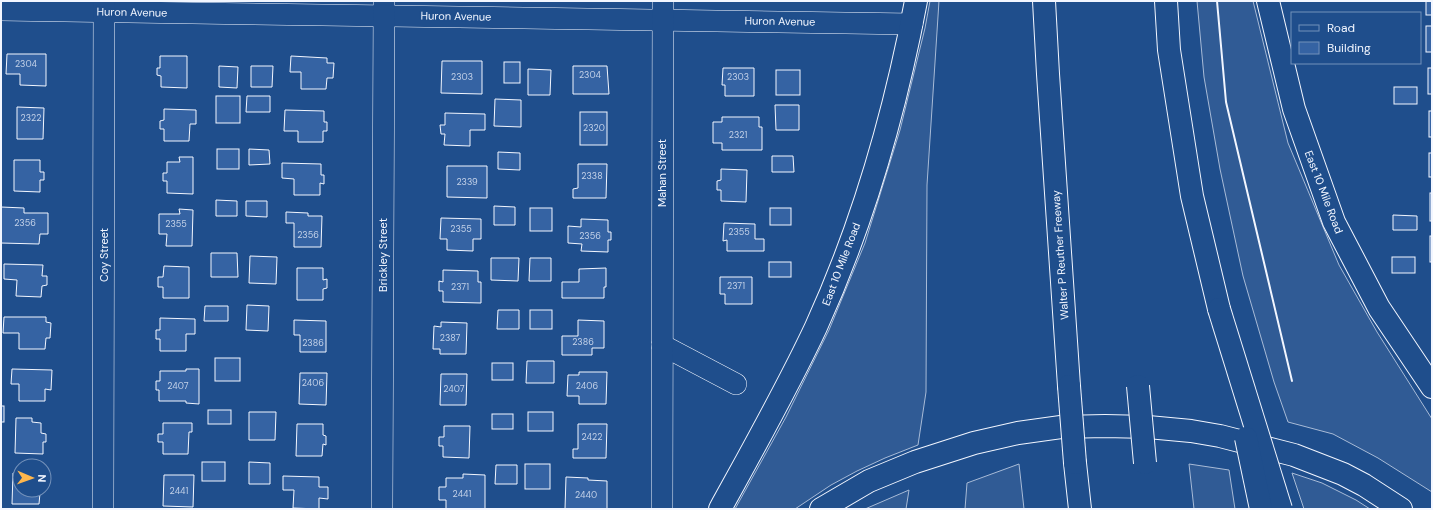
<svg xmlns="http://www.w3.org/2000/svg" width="1433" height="510" viewBox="0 0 1433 510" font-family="'DM Sans',sans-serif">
	<rect width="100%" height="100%" fill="#1f4e8c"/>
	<g fill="#305b95" stroke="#a8bbd7">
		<path d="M930 1H939L927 185 926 392 918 445 885 458 857 471 831 485 795 509H735L786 417 829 330 865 243 900 130 925 28Z"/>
		<path d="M1197 1H1253L1288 143 1339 265 1377 332 1432 419V492L1378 458 1333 434 1288 422 1274 382 1243 276 1220 169 1204 77Z"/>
		<path d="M1019 464 1024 509H965L967 483Z"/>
		<path d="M1189 464 1229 470 1235 509H1194Z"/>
		<path d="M1292 473 1322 483 1356 500 1370 509H1304Z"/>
		<path d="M909 490 906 509H865Z"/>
	</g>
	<g fill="#3563a3" stroke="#f2f6ff">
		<rect x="1426" y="1" width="6" height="14"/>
		<rect x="1426" y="26" width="6" height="26"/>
		<path d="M7 54H46V86L20 85V74H6Z"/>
		<path d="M160 56H187V88L161 87V76L157 75V68H160Z"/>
		<path d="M291 56 327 58V63H334L333 78H327L326 89H301V72H290Z"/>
		<path d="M442 61H482V94L441 93Z"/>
		<rect x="504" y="62" width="16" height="21"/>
		<path d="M219 66 238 67 237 88 219 87Z"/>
		<path d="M251 66H273L272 87H251Z"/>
		<path d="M573 66H607L609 94H573Z"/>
		<path d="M723 68H754V96H725V85H722Z"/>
		<rect x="1428" y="68" width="4" height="26"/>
		<path d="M528 69 551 70 550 95H528Z"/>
		<rect x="776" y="70" width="24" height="25"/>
		<rect x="1394" y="87" width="23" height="17"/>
		<rect x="216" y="96" width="24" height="27"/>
		<path d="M247 96H270V112H246Z"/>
		<path d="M495 99 521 100V127L494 126Z"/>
		<path d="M775 105H799V130H776Z"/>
		<path d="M17 107 44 108 43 139H17Z"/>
		<path d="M164 109 196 110V124H190L189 141H164V129H160V121L164 120Z"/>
		<path d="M285 110 324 111V122H327V131H323V142H298V131H284Z"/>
		<rect x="1429" y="111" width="3" height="26"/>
		<rect x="580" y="112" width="27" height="33"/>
		<path d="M445 113 485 114V130H470V146L444 145 445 134H441L440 125H445Z"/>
		<path d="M722 117H759V127H762V150H722V143H713V122H722Z"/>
		<rect x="217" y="149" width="22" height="20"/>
		<path d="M249 149 269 150 270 164 249 165Z"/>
		<path d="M498 152 520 153V170L498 169Z"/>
		<rect x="1429" y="153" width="3" height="24"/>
		<path d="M772 156H793L794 172H772Z"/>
		<path d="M179 157H193V194L167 193V181H163V173H167V162H180Z"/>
		<path d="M14 160H40V172H44V180H40V192L14 191Z"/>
		<path d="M282 163 321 164V175H324V184L320 183V195H294V179L282 178Z"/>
		<path d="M578 164H607L606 198H573V189L578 188Z"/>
		<path d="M447 166H487V198L447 197Z"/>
		<path d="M721 169 747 170 746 202 721 201V190H717V181L721 180Z"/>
		<rect x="1430" y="193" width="2" height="28"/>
		<path d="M216 200 237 201V216H216Z"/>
		<path d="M246 201H267V217L246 216Z"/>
		<path d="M494 206 515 207V225H494Z"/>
		<path d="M1 207 24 208V213H48V234H40L39 244 1 243Z"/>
		<rect x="530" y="208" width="22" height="23"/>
		<rect x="770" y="208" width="21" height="17"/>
		<path d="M179 209 193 210 192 246H166L167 234H159V214H180Z"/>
		<path d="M286 212 308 213V216H322L321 247H294V223H286Z"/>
		<path d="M1393 215 1417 216V230H1393Z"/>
		<path d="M441 218 481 219V239H473V251L447 250V239H440Z"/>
		<path d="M581 219 608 220V232H611V240H608V252L581 251 582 244 568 243V226L581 227Z"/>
		<path d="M724 223 755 224V239H764V251H727V240L723 241Z"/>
		<rect x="1430" y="236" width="2" height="26"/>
		<path d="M211 253H237L238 277H211Z"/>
		<path d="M250 256 277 257 276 284 249 283Z"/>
		<rect x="1392" y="257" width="23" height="16"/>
		<path d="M491 258H519L518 281 491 280Z"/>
		<path d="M530 258H551V281H529Z"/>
		<rect x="769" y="262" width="22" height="15"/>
		<path d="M4 264 43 265 42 276H47V285L42 286 41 297 16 296 17 280 4 279Z"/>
		<path d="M164 266 189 267V298H163V287H158V277H163Z"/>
		<path d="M297 268H323V280L327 279V288L323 289V300H297Z"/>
		<path d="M606 268V287H604V298H562V282H579V269Z"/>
		<path d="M443 270 478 271V282H481V303L443 302V291H439V281L443 282Z"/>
		<path d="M720 277H752V304H725V294H720Z"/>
		<path d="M247 305 269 306 268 331 246 330Z"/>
		<path d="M205 306H228V321H204Z"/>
		<path d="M498 310H519V329H497Z"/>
		<rect x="530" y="310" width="22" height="19"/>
		<path d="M4 317H46V322L51 323 50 338H46L45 349H19V333H3Z"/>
		<path d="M160 318 195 319V334H186V351H160V339H156V330H160Z"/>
		<path d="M294 320 326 321V352H300V335H294Z"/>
		<path d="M578 320 604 321V348H592V355H562V336H578Z"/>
		<path d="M441 322 467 323 466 354H440V349H433L434 326 441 327Z"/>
		<rect x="215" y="358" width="25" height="23"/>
		<path d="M527 361H554V383H526Z"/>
		<rect x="492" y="363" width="21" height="17"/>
		<path d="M12 369 52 370 51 390 45 389V401H19V384H11Z"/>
		<path d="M186 369H199V404L186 403V401H159V390H156V381H160V371H186Z"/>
		<path d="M579 372H607L606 404H579V396H567L568 375H579Z"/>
		<path d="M300 373H327L326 405 299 404Z"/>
		<path d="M441 374H467L466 405H440Z"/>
		<rect x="1" y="406" width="3" height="16"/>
		<rect x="208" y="410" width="23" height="14"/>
		<path d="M249 412H276L275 440H249Z"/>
		<rect x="528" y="412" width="25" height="19"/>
		<rect x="492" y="414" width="21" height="15"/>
		<path d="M16 418H32V422L41 423V433L46 434V442H43V454L15 453Z"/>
		<path d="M163 423H192V432H189L188 454H163V442H158V434H163Z"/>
		<path d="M297 424H323V435L326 436V445L323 444 322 456H296Z"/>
		<path d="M578 424H607L606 458H573V449H578Z"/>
		<path d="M444 426H470L469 458 443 457V446H439V437H444Z"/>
		<rect x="202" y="462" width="23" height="19"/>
		<path d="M249 462 270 463V484H249Z"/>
		<rect x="525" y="464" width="25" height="25"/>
		<path d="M496 465H517V484H495Z"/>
		<path d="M13 473H20V490H42V493H40L39 504H12Z"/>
		<path d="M463 474 485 475V509H446V500H439V487H446V478H463Z"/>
		<path d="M164 475H194L193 507 163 506Z"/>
		<path d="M283 476 319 477V487H328V499L319 498V509L293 508 294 490H283Z"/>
		<path d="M566 477 588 478V480L607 481V509H565Z"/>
	</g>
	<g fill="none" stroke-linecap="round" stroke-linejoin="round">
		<g stroke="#f2f6ff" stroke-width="22">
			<g id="minor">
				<path d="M1 10 912 24"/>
				<path d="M662 345 736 384"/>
				<path d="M103 509 104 1"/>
				<path d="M382 509 384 2"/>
				<path d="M662 509 663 1"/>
			</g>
		</g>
		<g stroke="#f2f6ff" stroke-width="24">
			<g id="secondary">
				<path d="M1268 1 1294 109 1334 222 1379 308 1432 387"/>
				<path d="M720 509C753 449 787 389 816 327 863 224 895 112 916 1"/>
				<path d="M821 509 869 481 915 462 974 443 1018 433 1061 427 1105 426 1148 427 1191 431 1220 436 1294 455 1343 474 1364 485 1401 509"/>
			</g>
		</g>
		<g stroke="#f2f6ff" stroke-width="24">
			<g id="motorway">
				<path d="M1044 1 1048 74 1069 386"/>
				<path d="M1166 1 1169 50 1192 196 1219 309"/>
				<path d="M1075 463 1080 509"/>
			</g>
		</g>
		<use href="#minor" stroke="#1f4e8c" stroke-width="21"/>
		<use href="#secondary" stroke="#1f4e8c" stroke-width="22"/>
		<use href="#motorway" stroke="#1f4e8c" stroke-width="22"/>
		<g stroke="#f2f6ff" stroke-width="24" stroke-linecap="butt">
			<g id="motorway-bridge">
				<path d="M1219 309 1281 509"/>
				<path d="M1069 386 1075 463"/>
				<path d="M1138 386 1145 463"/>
				<path d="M1246 438 1261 509"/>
			</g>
		</g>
		<use href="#motorway-bridge" stroke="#1f4e8c" stroke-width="22"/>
		<path stroke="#f2f6ff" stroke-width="2" d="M1217 1 1226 102 1292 381"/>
	</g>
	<g text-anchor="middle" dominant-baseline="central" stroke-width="3" stroke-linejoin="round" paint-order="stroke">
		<g font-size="9" fill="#c3d1e8">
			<text x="26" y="64">2304</text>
			<text x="590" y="75">2304</text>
			<text x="462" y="77">2303</text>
			<text x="738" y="77">2303</text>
			<text x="31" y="118">2322</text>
			<text x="594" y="128">2320</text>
			<text x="738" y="135">2321</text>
			<text x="592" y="176">2338</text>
			<text x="467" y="182">2339</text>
			<text x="25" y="223">2356</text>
			<text x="176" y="224">2355</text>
			<text x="461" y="229">2355</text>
			<text x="739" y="232">2355</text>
			<text x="308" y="235">2356</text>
			<text x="590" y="236">2356</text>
			<text x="736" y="286">2371</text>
			<text x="460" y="287">2371</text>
			<text x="450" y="338">2387</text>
			<text x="583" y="342">2386</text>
			<text x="313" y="343">2386</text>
			<text x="313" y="383">2406</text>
			<text x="178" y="386">2407</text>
			<text x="587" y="386">2406</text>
			<text x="454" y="389">2407</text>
			<text x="592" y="437">2422</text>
			<text x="179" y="491">2441</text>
			<text x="462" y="494">2441</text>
			<text x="586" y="495">2440</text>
		</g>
		<g font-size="11" fill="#f2f6ff" stroke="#1f4e8c">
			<text transform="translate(132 12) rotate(1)">Huron Avenue</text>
			<text transform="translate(456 16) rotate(1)">Huron Avenue</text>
			<text transform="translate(780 21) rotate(1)">Huron Avenue</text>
			<text transform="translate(662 173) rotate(-90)">Mahan Street</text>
			<text transform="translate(1324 192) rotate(69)">East 10 Mile Road</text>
			<text transform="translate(104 255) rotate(-90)">Coy Street</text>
			<text transform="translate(383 255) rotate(-90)">Brickley Street</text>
			<text transform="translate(1060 255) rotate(-94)">Walter P Reuther Freeway</text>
			<text transform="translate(841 264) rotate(-69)">East 10 Mile Road</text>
		</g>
	</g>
	<rect width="1433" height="510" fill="none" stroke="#f2f6ff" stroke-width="4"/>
	<rect x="1291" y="12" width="130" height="52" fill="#1f4e8c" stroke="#7391ba"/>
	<rect x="1299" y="25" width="20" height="6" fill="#1f4e8c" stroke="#7391ba"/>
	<text x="1327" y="32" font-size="12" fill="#f2f6ff">Road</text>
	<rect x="1299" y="42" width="20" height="12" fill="#3563a3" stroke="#7391ba"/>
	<text x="1327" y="52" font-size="12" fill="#f2f6ff">Building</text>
	<g transform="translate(32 478) rotate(92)"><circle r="19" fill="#1f4e8c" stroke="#7391ba"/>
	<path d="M0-3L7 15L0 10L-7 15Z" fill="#ffb74d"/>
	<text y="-6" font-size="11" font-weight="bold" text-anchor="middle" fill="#f2f6ff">N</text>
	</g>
</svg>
